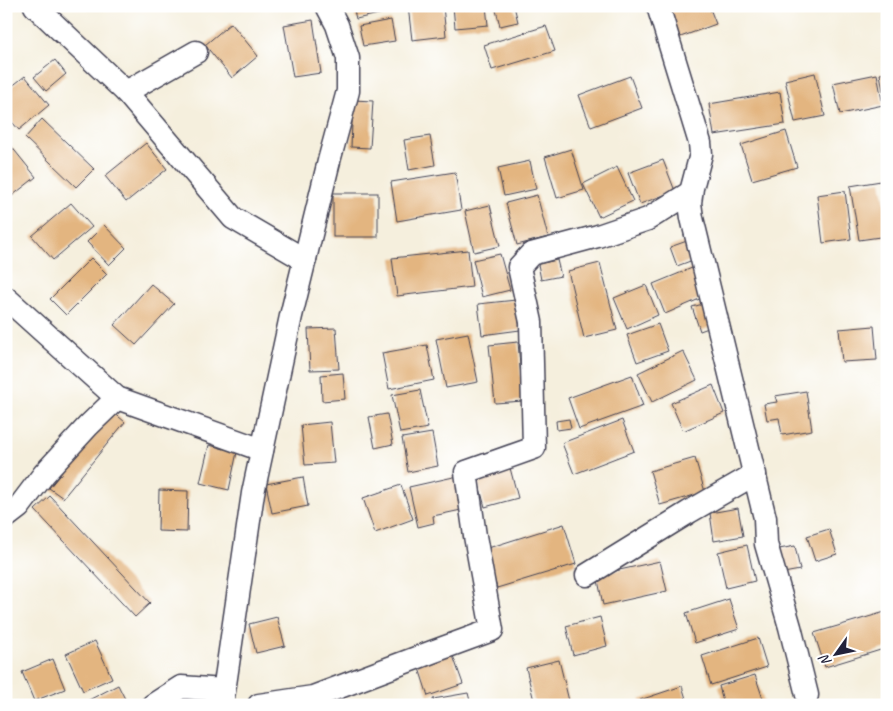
<svg xmlns="http://www.w3.org/2000/svg" width="893" height="711" viewBox="0 0 893 711" font-family="Caveat,sans-serif">
	<rect width="100%" height="100%" fill="#fff"/>
	<filter id="ink" filterUnits="userSpaceOnUse"><feTurbulence type="fractalNoise" baseFrequency=".02" numOctaves="2"/><feDisplacementMap in="SourceGraphic" scale="10" xChannelSelector="R" yChannelSelector="G"/><feConvolveMatrix kernelMatrix="1 2 1 2 8 2 1 2 1" color-interpolation-filters="sRGB"/></filter>
	<filter id="wash" filterUnits="userSpaceOnUse"><feTurbulence type="fractalNoise" baseFrequency=".0096" numOctaves="4" result="noise"/><feDisplacementMap in="SourceGraphic" scale="20" xChannelSelector="R" yChannelSelector="G"/><feGaussianBlur stdDeviation="1.12" result="paint"/><feColorMatrix in="noise" values="0 0 0 0 0 0 0 0 0 0 0 0 0 0 0 0 0 1.4 0 .05"/><feComposite in="paint" operator="in"/></filter>
	<g filter="url(#wash)">
		<rect width="100%" height="100%" fill="#f5efdd"/>
		<g id="blocks">
			<g fill="#e3b580">
				<path d="M353 6H387L388 12 356 19Z"/>
				<path d="M408 6H443L446 36 412 40Z"/>
				<path d="M453 6H486L488 25 455 28Z"/>
				<path d="M495 6H514L518 22 500 26Z"/>
				<path d="M662 6H709L716 24 675 39Z"/>
				<path d="M313 20 321 73 293 77 284 25Z"/>
				<path d="M391 20 395 41 363 46 359 26Z"/>
				<path d="M231 23 258 56 232 78 205 45Z"/>
				<path d="M546 26 555 51 492 70 484 45Z"/>
				<path d="M55 60 66 74 46 91 34 77Z"/>
				<path d="M815 73 825 116 795 122 785 80Z"/>
				<path d="M887 73V90L883 91 880 74Z"/>
				<path d="M877 74 883 105 840 114 833 83Z"/>
				<path d="M25 76 49 105 19 130 6 115V91Z"/>
				<path d="M630 76 642 108 591 127 579 95Z"/>
				<path d="M780 92 785 124 714 135 709 104Z"/>
				<path d="M353 100 373 101 370 148 351 147Z"/>
				<path d="M42 119 94 169 76 187 25 138Z"/>
				<path d="M786 131 797 167 752 180 741 145Z"/>
				<path d="M430 136 435 165 409 170 404 140Z"/>
				<path d="M146 143 167 169 126 202 105 176Z"/>
				<path d="M11 146 36 177 8 199 6 197V149Z"/>
				<path d="M571 149 584 190 557 198 545 157Z"/>
				<path d="M663 160 675 191 640 204 628 173Z"/>
				<path d="M530 161 536 189 504 196 498 168Z"/>
				<path d="M617 167 633 201 599 217 583 184Z"/>
				<path d="M455 172 461 210 397 221 391 182Z"/>
				<path d="M881 181 887 214V236L859 240 850 186Z"/>
				<path d="M845 191 851 239 823 243 817 195Z"/>
				<rect x="333" y="193" width="45" height="44"/>
				<path d="M537 195 548 237 517 245 506 203Z"/>
				<path d="M71 203 92 227 53 260 32 236Z"/>
				<path d="M490 205 500 246 474 252 465 211Z"/>
				<path d="M104 225 126 248 109 265 87 242Z"/>
				<path d="M687 241 693 260 677 266 670 247Z"/>
				<path d="M468 250 472 287 397 296 392 258Z"/>
				<path d="M500 254 510 290 482 297 473 260Z"/>
				<path d="M91 258 107 274 66 315 50 299Z"/>
				<path d="M557 260 561 276 541 280 538 264Z"/>
				<path d="M600 263 617 330 584 338 568 271Z"/>
				<path d="M692 268 704 297 665 314 653 284Z"/>
				<path d="M151 284 174 304 136 345 114 325Z"/>
				<path d="M646 285 658 315 627 329 614 298Z"/>
				<path d="M516 300 520 330 482 335 478 304Z"/>
				<path d="M703 304 711 327 700 331 692 307Z"/>
				<path d="M658 324 668 351 637 362 627 335Z"/>
				<path d="M874 326 877 360 842 362 839 329Z"/>
				<path d="M336 328 339 369 310 370 308 329Z"/>
				<path d="M468 333 478 382 446 388 436 339Z"/>
				<path d="M518 342 523 401 495 403 489 345Z"/>
				<path d="M427 345 434 380 389 389 382 353Z"/>
				<path d="M683 351 697 380 652 402 638 373Z"/>
				<path d="M343 373 345 399 322 401 321 375Z"/>
				<path d="M632 375 643 406 579 429 568 398Z"/>
				<path d="M713 385 724 413 683 431 671 403Z"/>
				<path d="M420 390 428 428 400 433 392 395Z"/>
				<path d="M806 391 812 430 782 435 779 418 767 420 764 404 777 402 775 396Z"/>
				<path d="M112 411 125 422 63 498 49 488Z"/>
				<path d="M387 414 393 444 375 448 369 417Z"/>
				<path d="M569 419 571 428 557 430 556 421Z"/>
				<path d="M622 420 634 451 574 474 562 443Z"/>
				<path d="M330 422 334 463 305 465 301 425Z"/>
				<path d="M432 433 438 466 408 472 402 438Z"/>
				<path d="M209 445 237 452 229 490 200 483Z"/>
				<path d="M695 458 705 492 660 505 650 471Z"/>
				<path d="M510 468 518 498 485 507 477 477Z"/>
				<path d="M458 476 466 509 433 516 434 523 418 527 409 487Z"/>
				<path d="M303 477 308 506 272 513 266 484Z"/>
				<path d="M401 485 413 519 375 533 363 498Z"/>
				<path d="M159 490 188 491 187 532 158 531Z"/>
				<path d="M50 496 150 603 135 617 35 510Z"/>
				<path d="M738 508 743 536 714 541 710 513Z"/>
				<path d="M564 524 576 564 497 588 485 549Z"/>
				<path d="M829 529 837 554 815 561 807 536Z"/>
				<path d="M747 545 755 581 726 588 718 552Z"/>
				<path d="M795 546 800 570 778 574 774 550Z"/>
				<path d="M660 561 667 591 603 605 597 575Z"/>
				<path d="M729 599 739 629 695 643 686 613Z"/>
				<path d="M885 612 887 616V648L825 667 814 633Z"/>
				<path d="M277 617 285 646 256 653 249 624Z"/>
				<path d="M600 617 607 646 573 655 566 626Z"/>
				<path d="M758 638 767 667 711 685 702 656Z"/>
				<path d="M95 641 112 678 83 691 66 654Z"/>
				<path d="M451 650 463 684 428 696 417 662Z"/>
				<path d="M53 659 65 689 34 701 22 672Z"/>
				<path d="M559 660 570 705H535L526 668Z"/>
				<path d="M755 675 764 702 756 705H724L719 686Z"/>
				<path d="M118 685 128 705H84L83 703Z"/>
				<path d="M682 686 688 705H642L640 700Z"/>
				<path d="M468 693 471 705H434L433 699Z"/>
				<path d="M197 699 198 705H177V704Z"/>
			</g>
		</g>
	</g>
	<g filter="url(#ink)">
		<use href="#blocks" fill-opacity="0" stroke="#424153" stroke-width="1"/>
		<g fill="none" stroke-linecap="round" stroke-linejoin="round">
			<g stroke="#424153" stroke-width="25">
				<g id="minor">
					<path d="M35 6 126 92 233 218 305 260"/>
					<path d="M658 6 700 143 701 154 692 188 690 203 692 218 765 518 766 544 790 627 807 695"/>
					<path d="M126 92 196 52"/>
					<path d="M6 298 117 398 262 450"/>
					<path d="M6 517 19 507 44 474 88 426 117 398"/>
					<path d="M587 575 689 512 755 474"/>
					<path d="M153 705 181 687 224 690"/>
					<path d="M222 705 253 493 291 316 329 161 348 91V58L337 25 327 6"/>
					<path d="M259 705 313 697 432 652 492 630 475 536 466 472 534 448 531 322 519 267 531 254 598 236 648 219 691 192"/>
				</g>
			</g>
			<use href="#minor" stroke="#fff" stroke-width="22"/>
		</g>
	</g>
	<rect width="893" height="711" fill="none" stroke="#fff" stroke-width="25"/>
	<g transform="translate(836 654) rotate(237)" stroke="#ffffff" stroke-width="4" paint-order="stroke">
	<path d="M0-4L9 19L0 12L-9 19Z" fill="#22223b"/>
	<text y="-8" font-size="14" font-weight="bold" text-anchor="middle" fill="#22223b">N</text>
	</g>
</svg>
